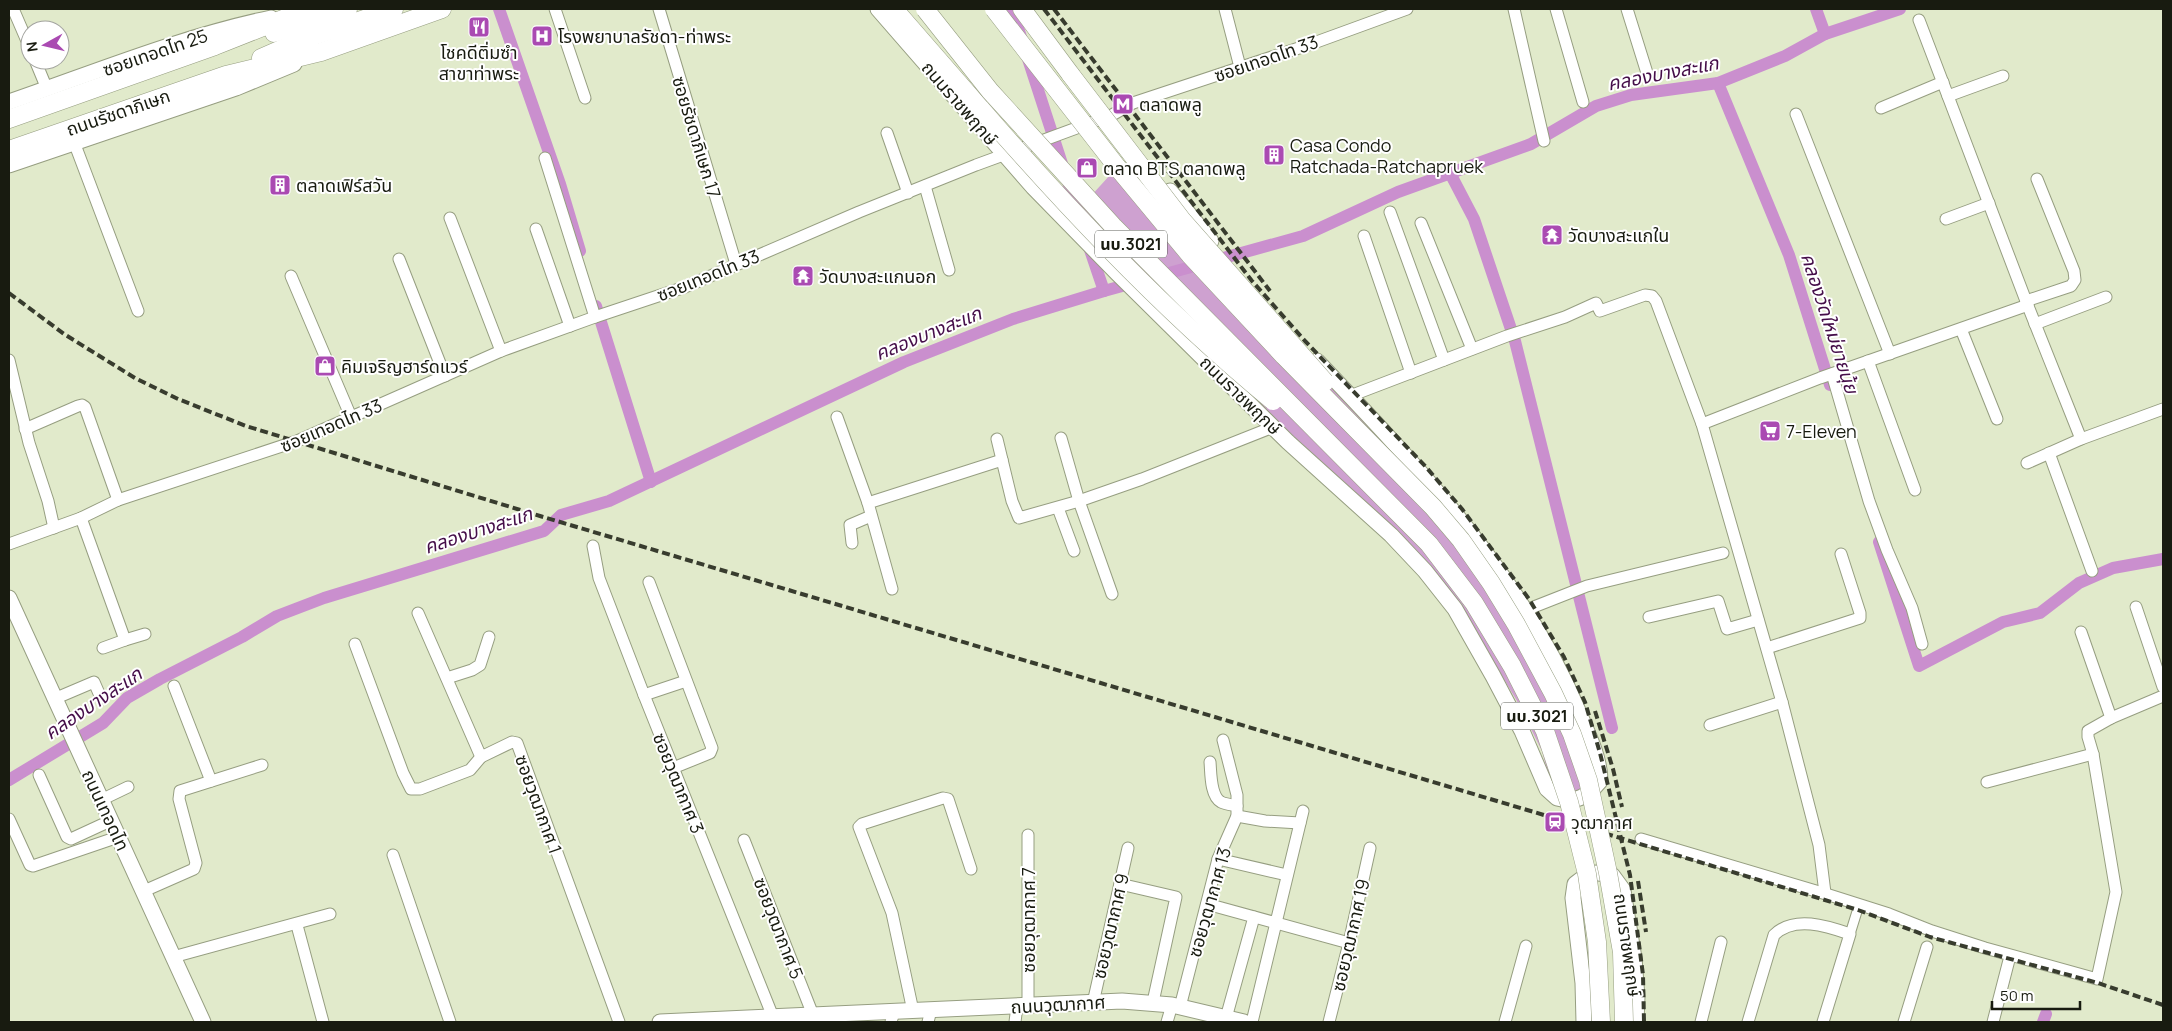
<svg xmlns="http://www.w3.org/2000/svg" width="2172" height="1031" viewBox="0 0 2172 1031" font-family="Manrope,'Noto Sans Thai',sans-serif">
	<rect width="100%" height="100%" fill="#e1eacb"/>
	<path fill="#cea1d0" d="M1110 175 1172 222 1183 214 1448 512 1547 658 1581 727 1582 789 1575 793 1559 791 1550 781 1542 751 1517 701 1458 603 1336 476 1227 374 1070 219Z"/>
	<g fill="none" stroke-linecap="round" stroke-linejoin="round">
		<g stroke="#ca8fce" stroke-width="12">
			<path d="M499 9 560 184 580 251"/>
			<path d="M1012 9 1022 40"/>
			<path d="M1816 9 1825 34"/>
			<path d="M1028 59 1079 216"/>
			<path d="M1718 83 1789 255 1830 385"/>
			<path d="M1450 173 1474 219 1515 341 1612 728"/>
			<path d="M1088 244 1104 291"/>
			<path d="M596 306 651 482"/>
			<path d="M1879 542 1919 666 2003 622 2040 613 2079 583 2113 568 2163 559"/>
			<path d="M9 780 103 723 127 698 160 679 242 637 277 616 324 598 544 531 561 515 609 501 904 362 1013 319 1104 291 1303 236 1398 192 1531 144 1596 106 1631 95 1718 83 1785 56 1825 34 1900 9"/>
			<path d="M2043 1022 2046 1014"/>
		</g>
		<g stroke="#969e81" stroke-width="11">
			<path id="pedestrian" d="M1850 934 1859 905"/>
		</g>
		<g stroke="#969e81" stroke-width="13">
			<g id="minor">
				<path d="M9 9 14 11 30 48"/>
				<path d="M555 9 585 98"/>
				<path d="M659 9 736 264"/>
				<path d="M1225 9 1240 67"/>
				<path d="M1514 9 1544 141"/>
				<path d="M1556 9 1583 102"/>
				<path d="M1627 9 1647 73"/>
				<path d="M1919 20 2026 301 2081 439"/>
				<path d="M35 60 47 89"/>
				<path d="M1948 96 2003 76"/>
				<path d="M1881 108 1943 82"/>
				<path d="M1796 114 1890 354"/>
				<path d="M887 133 908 193"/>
				<path d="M74 142 138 311"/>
				<path d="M545 158 595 317"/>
				<path d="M925 186 949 270"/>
				<path d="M1390 212 1444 360"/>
				<path d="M450 218 501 351"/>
				<path d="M1946 219 1989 203"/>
				<path d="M1421 223 1472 349"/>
				<path d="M536 229 570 326"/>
				<path d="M1364 236 1411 373"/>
				<path d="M399 259 445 376"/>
				<path d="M291 276 351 417"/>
				<path d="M2026 301 2071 286 2075 280 2074 271 2037 179"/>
				<path d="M2035 324 2106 297"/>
				<path d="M1961 329 1997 419"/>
				<path d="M9 360 29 443 48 501 54 528"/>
				<path d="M1868 361 1915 490"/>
				<path d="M1832 374 1869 501 1887 550 1912 608 1922 644"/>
				<path d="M1350 396 1507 336 1565 317 1596 303 1600 311 1645 295 1652 296 1656 301 1702 424 1782 702 1819 845 1825 893"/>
				<path d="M837 417 868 503"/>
				<path d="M1702 424 1820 378 2028 305"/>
				<path d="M25 429 78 406 82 405 85 407 118 500"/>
				<path d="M1061 438 1079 501 1112 594"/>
				<path d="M997 439 1012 501 1019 518 1079 501 1142 479 1273 427"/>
				<path d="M2049 453 2092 571"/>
				<path d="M2027 463 2081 439 2163 409"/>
				<path d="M1058 508 1074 551"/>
				<path d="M81 518 125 640 103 648"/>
				<path d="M852 543 850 525 871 516"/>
				<path d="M9 544 81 518 118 500 297 441 501 351 595 317 685 287 859 212 976 165 1112 115 1133 103 1311 44 1407 9"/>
				<path d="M593 546 599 578 644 695 773 1017"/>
				<path d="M649 582 712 748 710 753 673 768"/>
				<path d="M892 589 868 503 1002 460"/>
				<path d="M2136 607 2163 687"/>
				<path d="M1526 610 1587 586 1723 553"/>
				<path d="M418 613 481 757 512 742 517 743 619 1022"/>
				<path d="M1649 617 1718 601 1727 629 1758 620"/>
				<path d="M2081 632 2111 718"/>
				<path d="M125 640 145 634"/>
				<path d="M355 644 403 773 411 789H420L470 770 481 757"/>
				<path d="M1767 648 1860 618V613L1841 554"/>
				<path d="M447 678 472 670 480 665 489 637"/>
				<path d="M174 686 211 781"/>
				<path d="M644 695 686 681"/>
				<path d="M54 699 94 682 101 698"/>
				<path d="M1710 725 1782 702"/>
				<path d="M1210 762C1211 772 1210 796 1221 802 1225 804 1232 805 1237 806"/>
				<path d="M39 775 67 837 71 839 110 821"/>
				<path d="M1987 782 2093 754"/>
				<path d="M101 800 128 787"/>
				<path d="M1237 816 1265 821 1300 823"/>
				<path d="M9 819 30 865 33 866 118 837"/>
				<path d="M1028 835V1006"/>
				<path d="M1641 839 1826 894 1889 914 1932 931 1985 948 2097 979 2116 892 2093 754 2088 737V731L2111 718 2163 696"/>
				<path d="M744 840 813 1015"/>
				<path d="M393 855 450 1022"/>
				<path d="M1218 859 1287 875"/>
				<path d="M1120 884 1176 897 1153 1002"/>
				<path d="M144 891 194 869 196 863 179 799 180 791 262 765"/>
				<path d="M1207 904 1349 943"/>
				<path d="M298 929 323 1022"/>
				<path d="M173 957 330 914"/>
				<path d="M1093 1003 1128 848"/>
				<path d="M1180 1007 1218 859 1237 816V795L1223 740"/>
				<path d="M913 1011 892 913 859 827 862 824 943 798 948 799 971 869"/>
				<path d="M1226 1018 1254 917"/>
				<path d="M891 1022 894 1012"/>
				<path d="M928 1022 931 1010"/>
				<path d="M1015 1022 1017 1006"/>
				<path d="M1167 1022 1172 1005"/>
				<path d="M1252 1022 1303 811"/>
				<path d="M1329 1022 1349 943 1370 848"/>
				<path d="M1505 1022 1526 946"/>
				<path d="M1701 1022 1721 942"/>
				<path d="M1748 1022 1774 935C1794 915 1827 926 1850 934L1823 1022"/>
				<path d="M1904 1022 1927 947"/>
				<path d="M1993 1022 2009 960"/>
			</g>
		</g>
		<g stroke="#969e81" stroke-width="17">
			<g id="secondary">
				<path d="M878 9 1033 187 1117 273 1288 442 1391 535 1425 571 1455 609 1493 676 1522 731 1547 789 1557 798 1571 801 1582 797 1591 791 1600 781C1600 758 1588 734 1579 713 1522 576 1418 467 1317 361"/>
				<path d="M9 102C96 72 181 37 271 18"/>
				<path d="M9 165 236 88 294 64"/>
				<path d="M1170 191 1211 241"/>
				<path d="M9 598 203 1022"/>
				<path d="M660 1022 1122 1001 1172 1005 1244 1022"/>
				<path d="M1584 1022 1583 983 1573 898 1575 884C1590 872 1594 871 1612 875L1623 890 1625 903 1634 958 1637 997 1636 1022"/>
			</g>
		</g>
		<g stroke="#969e81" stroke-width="19">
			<g id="primary">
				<path d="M894 9 981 109"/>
				<path d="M1022 9 1071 75"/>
				<path d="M274 33 348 9"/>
				<path d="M261 58 302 40 394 9"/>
				<path d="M9 119 215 46 308 9"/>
				<path d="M9 150 226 75 321 52 442 9"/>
			</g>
		</g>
		<use href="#pedestrian" stroke="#fff" stroke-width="9"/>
		<use href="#minor" stroke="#fff" stroke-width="11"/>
		<use href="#secondary" stroke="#fff" stroke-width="15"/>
		<use href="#primary" stroke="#fff" stroke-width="18"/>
		<g stroke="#383c2e" stroke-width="4" stroke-dasharray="8 4" stroke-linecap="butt">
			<path d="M1044 9 1252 281 1305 341 1426 467 1462 509 1529 599 1564 657 1585 702 1600 753 1630 875 1643 975 1644 1022"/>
			<path d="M1054 9 1270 291"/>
			<path d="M9 293 64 334 135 378 178 399 246 426 540 516 1554 818 1858 910 1930 937 2098 983 2163 1005"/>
			<path d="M1595 711 1613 769 1622 807"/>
			<path d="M1638 881 1646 932"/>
		</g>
		<g stroke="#969e81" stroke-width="19" stroke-linecap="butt">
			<g id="primary-bridge">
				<path d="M925 9 990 91 1113 226 1429 544 1474 603 1512 666 1545 731 1569 802 1587 874 1597 942 1601 1022"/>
				<path d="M994 9 1117 167 1190 255 1284 356 1433 507 1461 540 1491 583 1516 624 1553 693 1572 734 1588 780 1608 873 1622 952 1624 1022"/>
				<path d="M1071 75 1182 220 1325 382"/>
				<path d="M981 109C1071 213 1167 314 1273 401"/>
			</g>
		</g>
		<use href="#primary-bridge" stroke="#fff" stroke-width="18"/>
	</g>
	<defs>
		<g id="restaurant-square" transform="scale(1.125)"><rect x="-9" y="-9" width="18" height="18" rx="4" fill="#aa4ab2" stroke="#fff"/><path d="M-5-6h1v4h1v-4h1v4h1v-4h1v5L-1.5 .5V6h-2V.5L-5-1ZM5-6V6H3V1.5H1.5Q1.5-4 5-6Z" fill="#fff"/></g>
		<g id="hospital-square" transform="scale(1.125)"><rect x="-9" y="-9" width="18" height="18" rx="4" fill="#aa4ab2" stroke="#fff"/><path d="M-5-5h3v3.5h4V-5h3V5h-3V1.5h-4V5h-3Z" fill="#fff"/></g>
		<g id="metro-square" transform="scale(1.125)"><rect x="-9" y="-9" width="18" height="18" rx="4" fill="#aa4ab2" stroke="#fff"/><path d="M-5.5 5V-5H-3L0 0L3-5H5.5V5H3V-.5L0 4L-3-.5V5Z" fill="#fff"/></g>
		<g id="building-square" transform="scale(1.125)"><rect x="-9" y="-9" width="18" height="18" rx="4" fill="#aa4ab2" stroke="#fff"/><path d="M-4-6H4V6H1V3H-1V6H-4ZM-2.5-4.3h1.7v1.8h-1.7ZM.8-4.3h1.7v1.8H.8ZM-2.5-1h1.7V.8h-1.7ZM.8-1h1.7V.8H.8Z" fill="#fff"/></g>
		<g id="shop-square" transform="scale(1.125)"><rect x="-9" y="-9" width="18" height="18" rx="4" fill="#aa4ab2" stroke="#fff"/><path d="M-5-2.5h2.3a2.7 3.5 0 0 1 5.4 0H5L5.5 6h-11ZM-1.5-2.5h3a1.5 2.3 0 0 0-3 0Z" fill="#fff"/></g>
		<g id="temple-square" transform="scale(1.125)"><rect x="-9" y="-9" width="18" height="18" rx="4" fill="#aa4ab2" stroke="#fff"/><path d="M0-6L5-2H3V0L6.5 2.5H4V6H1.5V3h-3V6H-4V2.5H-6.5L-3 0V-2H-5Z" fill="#fff"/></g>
		<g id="supermarket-square" transform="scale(1.125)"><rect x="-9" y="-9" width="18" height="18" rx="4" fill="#aa4ab2" stroke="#fff"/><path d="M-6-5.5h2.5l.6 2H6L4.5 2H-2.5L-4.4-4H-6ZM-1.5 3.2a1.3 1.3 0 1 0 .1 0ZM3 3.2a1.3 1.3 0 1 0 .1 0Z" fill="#fff"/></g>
		<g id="station-square" transform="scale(1.125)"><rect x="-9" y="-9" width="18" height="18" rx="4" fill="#aa4ab2" stroke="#fff"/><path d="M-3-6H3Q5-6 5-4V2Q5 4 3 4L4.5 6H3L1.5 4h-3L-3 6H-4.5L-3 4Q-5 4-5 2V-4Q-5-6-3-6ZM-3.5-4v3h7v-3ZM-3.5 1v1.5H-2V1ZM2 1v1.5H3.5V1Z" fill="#fff"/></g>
	</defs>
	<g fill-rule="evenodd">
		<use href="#restaurant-square" x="479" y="27"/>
		<use href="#hospital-square" x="542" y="36"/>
		<use href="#metro-square" x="1123" y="104"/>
		<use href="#building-square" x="1274" y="155"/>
		<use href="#shop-square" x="1087" y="168"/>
		<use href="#building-square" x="280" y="185"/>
		<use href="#temple-square" x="1552" y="235"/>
		<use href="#temple-square" x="803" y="276"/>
		<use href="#shop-square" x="325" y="366"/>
		<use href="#supermarket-square" x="1770" y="431"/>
		<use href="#station-square" x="1555" y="822"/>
	</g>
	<g text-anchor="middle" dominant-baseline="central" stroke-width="4" stroke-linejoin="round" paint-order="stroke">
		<g fill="#fff" stroke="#5d5f58" stroke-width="1">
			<rect x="1095" y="230.5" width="72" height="27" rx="4"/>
			<rect x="1501" y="702.5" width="72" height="27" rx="4"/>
		</g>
		<g font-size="16" font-weight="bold" fill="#181b10">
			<text x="1131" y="244">นบ.3021</text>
			<text x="1537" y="716">นบ.3021</text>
		</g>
		<g font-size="18" fill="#181b10" stroke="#fff" text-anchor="start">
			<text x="558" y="36">โรงพยาบาลรัชดา-ท่าพระ</text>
			<text x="479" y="52" text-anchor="middle">โชคดีติ่มซำ<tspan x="479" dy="21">สาขาท่าพระ</tspan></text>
			<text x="1139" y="104">ตลาดพลู</text>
			<text x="1290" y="145">Casa Condo<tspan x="1290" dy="21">Ratchada-Ratchapruek</tspan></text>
			<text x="1103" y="168">ตลาด BTS ตลาดพลู</text>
			<text x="296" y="185">ตลาดเฟิร์สวัน</text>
			<text x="1568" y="235">วัดบางสะแกใน</text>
			<text x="819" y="276">วัดบางสะแกนอก</text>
			<text x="341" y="366">คิมเจริญฮาร์ดแวร์</text>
			<text x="1786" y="431">7-Eleven</text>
			<text x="1571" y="822">วุฒากาศ</text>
		</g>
		<g font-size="18" fill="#181b10" stroke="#fff">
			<text transform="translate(155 52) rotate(-19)">ซอยเทอดไท 25</text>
			<text transform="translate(1266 58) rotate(-19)">ซอยเทอดไท 33</text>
			<text transform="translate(960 103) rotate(49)">ถนนราชพฤกษ์</text>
			<text transform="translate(118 112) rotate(-19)">ถนนรัชดาภิเษก</text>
			<text transform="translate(697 137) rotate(73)">ซอยรัชดาภิเษก 17</text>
			<text transform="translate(708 275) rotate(-22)">ซอยเทอดไท 33</text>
			<text transform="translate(1241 395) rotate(44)">ถนนราชพฤกษ์</text>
			<text transform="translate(331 425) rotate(-23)">ซอยเทอดไท 33</text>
			<text transform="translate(679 783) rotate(68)">ซอยวุฒากาศ 3</text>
			<text transform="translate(539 804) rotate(70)">ซอยวุฒากาศ 1</text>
			<text transform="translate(106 810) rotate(65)">ถนนเทอดไท</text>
			<text transform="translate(1209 902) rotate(-74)">ซอยวุฒากาศ 13</text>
			<text transform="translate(1028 920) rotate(-90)">ซอยวุฒากาศ 7</text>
			<text transform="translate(1110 926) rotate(-77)">ซอยวุฒากาศ 9</text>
			<text transform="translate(779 928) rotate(69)">ซอยวุฒากาศ 5</text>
			<text transform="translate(1350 935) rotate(-77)">ซอยวุฒากาศ 19</text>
			<text transform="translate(1628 945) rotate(82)">ถนนราชพฤกษ์</text>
			<text transform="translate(1058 1004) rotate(-3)">ถนนวุฒากาศ</text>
		</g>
		<g font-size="19" font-style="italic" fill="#450e49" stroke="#fff">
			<text transform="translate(1663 73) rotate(-11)">คลองบางสะแก</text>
			<text transform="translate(1830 323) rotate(72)">คลองวัดใหม่ยายนุ้ย</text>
			<text transform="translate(928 333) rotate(-22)">คลองบางสะแก</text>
			<text transform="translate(478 530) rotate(-18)">คลองบางสะแก</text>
			<text transform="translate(93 703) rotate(-34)">คลองบางสะแก</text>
		</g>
	</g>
	<rect width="2172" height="1031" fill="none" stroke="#181b10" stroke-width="20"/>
	<g transform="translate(45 45) rotate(262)"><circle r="24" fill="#ffffff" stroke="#a3a49f"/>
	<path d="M0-4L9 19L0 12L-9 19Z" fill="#aa4ab2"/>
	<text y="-8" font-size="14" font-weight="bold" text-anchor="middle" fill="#181b10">N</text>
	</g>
	<path d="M1992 1001v8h88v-8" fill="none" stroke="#181b10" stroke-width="2.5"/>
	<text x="2000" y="1001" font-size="15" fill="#181b10" stroke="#ffffff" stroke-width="4" paint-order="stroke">50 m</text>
</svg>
